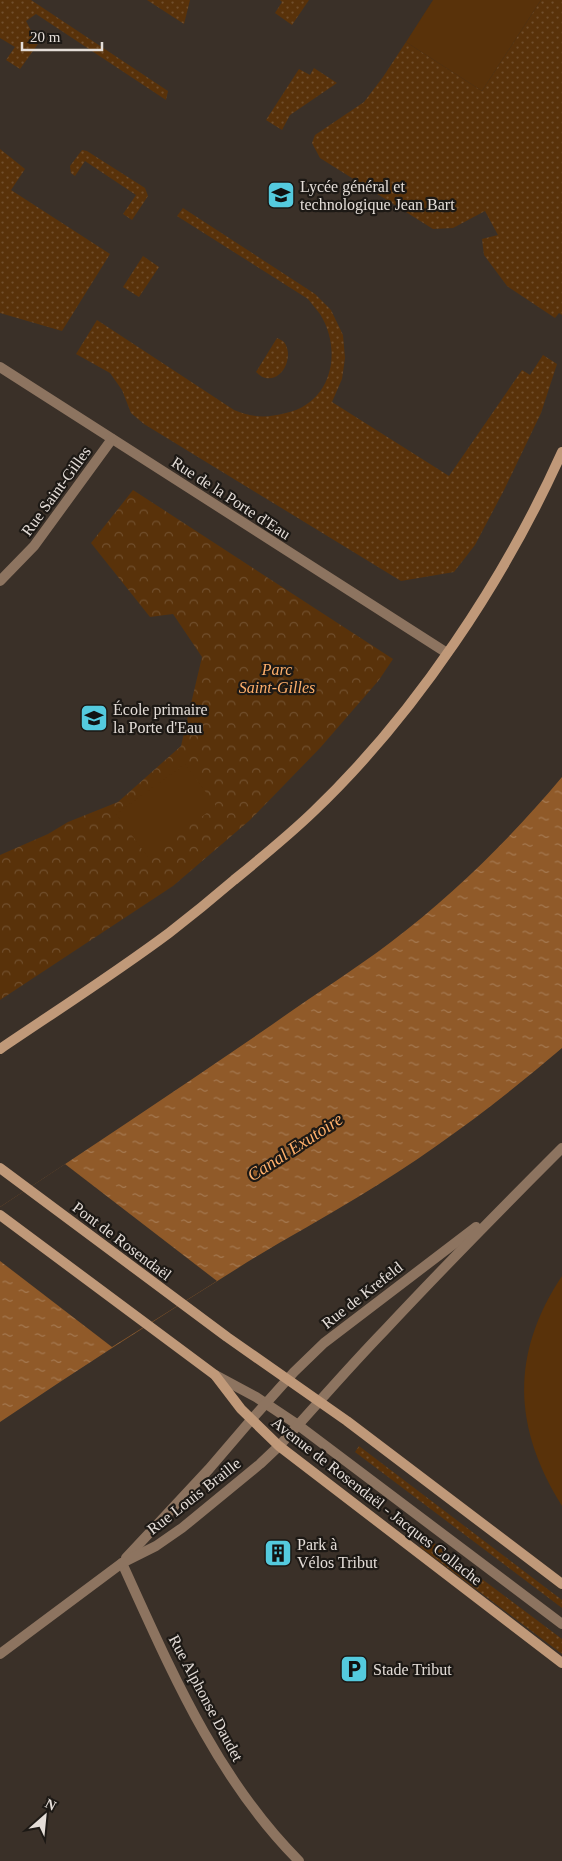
<svg xmlns="http://www.w3.org/2000/svg" width="562" height="1861" viewBox="0 0 562 1861" font-family="Georgia,serif">
	<defs>
		<pattern id="grass-dots" width="8" height="8" patternUnits="userSpaceOnUse" patternTransform="scale(1.25)"><rect width="8" height="8" fill="#59320a"/><path d="M2 2h.1M6 6h.1" fill="none" stroke="#714f2d" stroke-width="1.8" stroke-linecap="round"/></pattern>
		<pattern id="park-crowns" width="20" height="18" patternUnits="userSpaceOnUse" patternTransform="scale(1.25)"><rect width="20" height="18" fill="#59320a"/><path d="M2 6a3 3 0 1 1 6 0M12 15a3 3 0 1 1 6 0" fill="none" stroke="#714f2d"/></pattern>
		<pattern id="water-ripples" width="26" height="14" patternUnits="userSpaceOnUse" patternTransform="scale(1.25)"><rect width="26" height="14" fill="#905a29"/><path d="M2 4q2-2 4 0t4 0M15 11q2-2 4 0t4 0" fill="none" stroke="#a57951"/></pattern>
	</defs>
	<rect width="100%" height="100%" fill="#3a3028"/>
	<g fill="url(#grass-dots)">
		<path d="M0 0H31L168 91 166 100 36 14 26 21 38 44 20 69 6 60 15 47 0 38Z"/>
		<path d="M147 0H190L184 24Z"/>
		<path d="M280 0H309L292 25 275 13 282 2Z"/>
		<path d="M541 0H562V315L559 313 555 318 507 286 484 255 482 239 498 235 485 211 453 228 433 229 320 158 312 143 315 135 364 102 383 77 406 42 482 91Z"/>
		<path d="M314 68 337 83 290 115 282 130 266 120 299 69 310 75Z"/>
		<path d="M0 149 25 169 11 190 110 254 62 331 0 313Z"/>
		<path d="M82 150 87 151 145 188 148 196 132 220 123 214 136 195 85 161 75 176 71 173 70 166Z"/>
		<path d="M183 208 315 294 331 310 343 335 345 358 342 379 332 402 449 476 522 370 530 375 543 355 557 364 541 413 504 490 475 545 454 572 401 581 144 424 131 413 122 390 110 373 76 354 97 320 234 410C254 418 266 418 286 413 332 403 343 351 320 314 316 309 312 304 308 299L177 216Z"/>
		<path d="M143 256 159 267 139 297 123 287Z"/>
		<path d="M277 338C279 339 282 340 284 342 294 355 284 381 266 378 263 378 258 374 256 372Z"/>
		<path d="M359 1446 562 1600V1608L355 1452Z"/>
		<path d="M427 1538 562 1639V1654L420 1547Z"/>
	</g>
	<path fill="url(#park-crowns)" d="M133 490 393 659 379 680 320 748 250 820 173 886 0 1000V855L48 834 68 822 118 802 181 746 202 657 173 614 150 617 91 543Z"/>
	<g fill="#59320a">
		<path d="M433 0H541L482 91 406 42Z"/>
		<path d="M185 764 216 806 148 857 116 814Z"/>
		<path d="M562 1276V1506C513 1428 510 1354 562 1276Z"/>
	</g>
	<path fill="url(#water-ripples)" d="M562 777V1048C498 1103 431 1153 358 1197 319 1221 277 1243 238 1268 158 1318 78 1369 0 1422V1207C91 1147 183 1086 273 1024 312 996 353 971 391 942 454 894 511 838 562 777Z"/>
	<path fill="#3a3028" d="M65 1164 217 1281 112 1347 0 1261V1207Z"/>
	<g fill="none" stroke-linecap="round" stroke-linejoin="round">
		<g stroke="#8d7460" stroke-width="10">
			<path d="M0 367 447 653"/>
			<path d="M0 581 34 546 112 439"/>
			<path d="M126 1558 209 1469 251 1420"/>
			<path d="M122 1563C170 1668 216 1778 299 1861"/>
			<path d="M0 1654 122 1563 156 1546 182 1528 260 1464 279 1446"/>
		</g>
		<g stroke="#8d7460" stroke-width="10">
			<path d="M215 1375 256 1397 298 1425 562 1624"/>
			<path d="M251 1420 294 1372 324 1343 476 1227"/>
			<path d="M279 1446C314 1408 348 1368 384 1331 442 1269 502 1208 562 1148"/>
		</g>
		<g stroke="#c09979" stroke-width="10">
			<path d="M0 1049C56 1011 114 974 169 933 191 916 213 898 234 880 261 858 288 836 313 812 415 715 505 579 562 452"/>
			<path d="M0 1168 227 1337 347 1421 562 1584"/>
			<path d="M0 1215 215 1375 241 1409 279 1446 562 1663"/>
		</g>
	</g>
	<defs>
		<g id="school-square" transform="scale(1.4375)"><rect x="-9" y="-9" width="18" height="18" rx="4" fill="#54cade" stroke="#1d1915"/><path d="M0-5L7-2L0 1L-7-2ZM-4 1L0 2.5L4 1V4Q0 6-4 4Z" fill="#111"/></g>
		<g id="building-square" transform="scale(1.4375)"><rect x="-9" y="-9" width="18" height="18" rx="4" fill="#54cade" stroke="#1d1915"/><path d="M-4-6H4V6H1V3H-1V6H-4ZM-2.5-4.3h1.7v1.8h-1.7ZM.8-4.3h1.7v1.8H.8ZM-2.5-1h1.7V.8h-1.7ZM.8-1h1.7V.8H.8Z" fill="#111"/></g>
		<g id="parking-square" transform="scale(1.4375)"><rect x="-9" y="-9" width="18" height="18" rx="4" fill="#54cade" stroke="#1d1915"/><path d="M-3.5-5.5H1a3.5 3.5 0 0 1 0 7H-1V5.5H-3.5ZM-1-3.4V-.6H.8a1.4 1.4 0 0 0 0-2.8Z" fill="#111"/></g>
	</defs>
	<g fill-rule="evenodd">
		<use href="#school-square" x="281" y="195"/>
		<use href="#school-square" x="94" y="718"/>
		<use href="#building-square" x="278" y="1553"/>
		<use href="#parking-square" x="354" y="1669"/>
	</g>
	<g text-anchor="middle" dominant-baseline="central" stroke-width="4.5" stroke-linejoin="round" paint-order="stroke">
		<g font-size="16" fill="#e4ddd8" stroke="#1d1915" text-anchor="start">
			<text x="300" y="186">Lycée général et<tspan x="300" dy="18">technologique Jean Bart</tspan></text>
			<text x="113" y="709">École primaire<tspan x="113" dy="18">la Porte d'Eau</tspan></text>
			<text x="297" y="1544">Park à<tspan x="297" dy="18">Vélos Tribut</tspan></text>
			<text x="373" y="1669">Stade Tribut</text>
		</g>
		<g font-size="16" fill="#e4ddd8" stroke="#1d1915">
			<text transform="translate(56 491) rotate(-54)">Rue Saint-Gilles</text>
			<text transform="translate(231 498) rotate(33)">Rue de la Porte d'Eau</text>
			<text transform="translate(122 1241) rotate(37)">Pont de Rosendaël</text>
			<text transform="translate(362 1295) rotate(-38)">Rue de Krefeld</text>
			<text transform="translate(194 1496) rotate(-38)">Rue Louis Braille</text>
			<text transform="translate(377 1501) rotate(38)">Avenue de Rosendaël - Jacques Collache</text>
			<text transform="translate(206 1698) rotate(62)">Rue Alphonse Daudet</text>
		</g>
		<g font-size="16" font-style="italic" fill="#feaf6b" stroke="#1d1915">
			<text x="277" y="669">Parc<tspan x="277" dy="18">Saint-Gilles</tspan></text>
		</g>
		<g font-size="18" font-style="italic" fill="#ffb06b" stroke="#1d1915">
			<text transform="translate(295 1147) rotate(-33)">Canal Exutoire</text>
		</g>
	</g>
	<g transform="translate(45 1816) rotate(27)" stroke="#1d1915" stroke-width="4" paint-order="stroke">
	<path d="M0-4L9 19L0 12L-9 19Z" fill="#e4ddd8"/>
	<text y="-8" font-size="14" font-weight="bold" text-anchor="middle" fill="#e4ddd8">N</text>
	</g>
	<path d="M22 42v8h80v-8" fill="none" stroke="#e4ddd8" stroke-width="2.5"/>
	<text x="30" y="42" font-size="15" fill="#e4ddd8" stroke="#1d1915" stroke-width="4" paint-order="stroke">20 m</text>
</svg>
